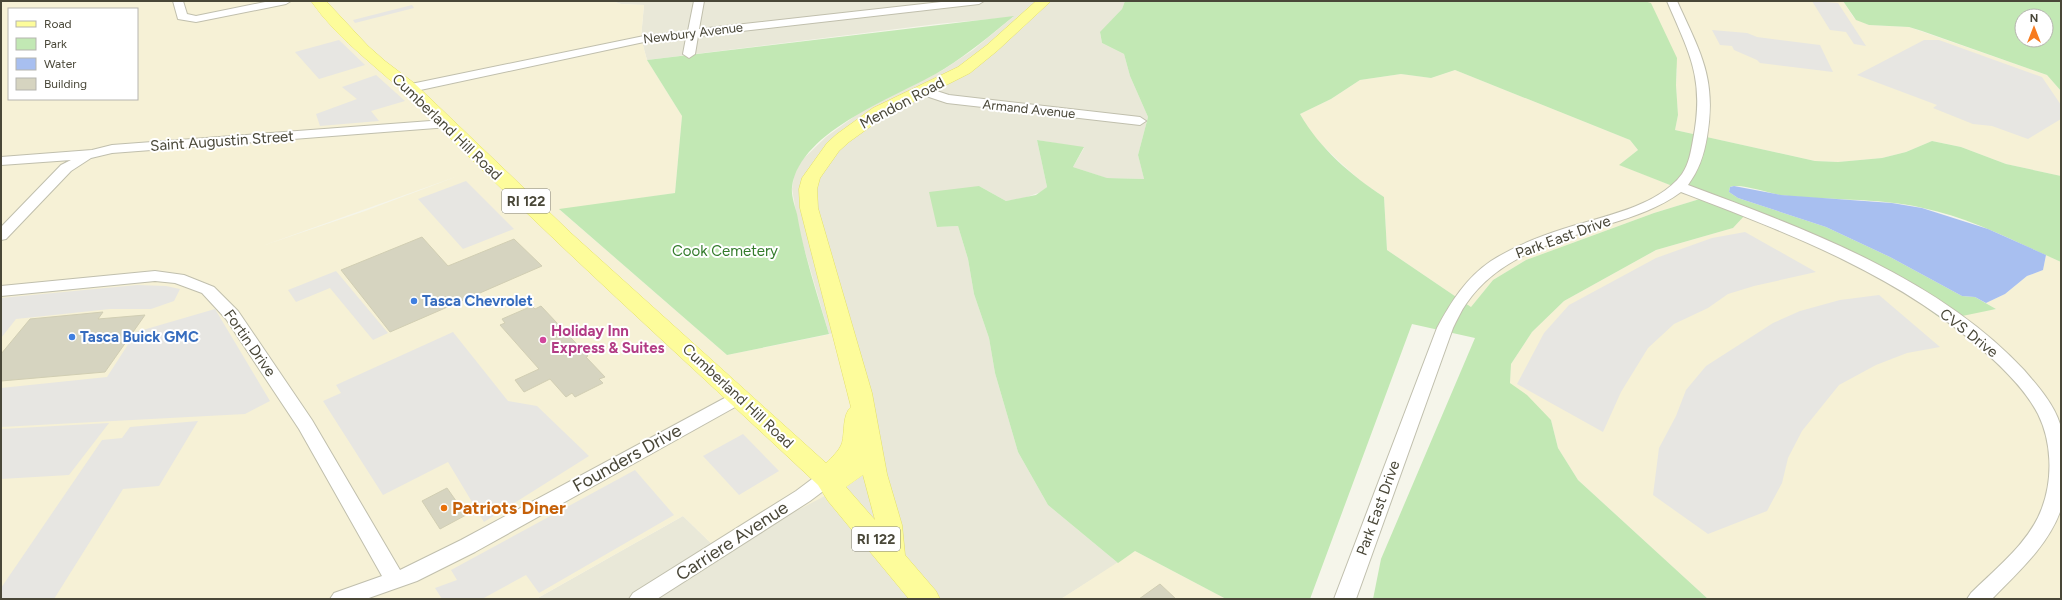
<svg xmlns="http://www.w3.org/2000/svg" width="2062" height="600" viewBox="0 0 2062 600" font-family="Figtree,sans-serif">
	<rect width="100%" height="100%" fill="#f5f5ea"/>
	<path fill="#e9e8d8" d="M612 1H1125L1122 9 1100 33 1102 43 1124 54 1130 76 1148 117 1138 155 1144 179 1106 178 1073 167 1084 148 1037 140 1047 187 1041 192 1024 198 1006 201 979 186 937 227 958 226 968 259 974 294 989 338 995 373 1018 452 1048 505 1118 563 1061 599H536L683 516 719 551 841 332 829 334 800 234 792 189 794 176 801 161 826 137 866 108 943 70 973 50 1013 17 937 24 647 60 641 38 644 5 621 4Z"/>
	<g fill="#f6f1d6" fill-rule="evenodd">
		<path d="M1 1H612L621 4 644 5 641 38 647 60 682 116 675 193 560 210 727 355 841 332 863 422 846 485 719 551 683 516 536 599H1ZM9 9H137V99H9ZM458 176 365 211 262 246Z"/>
		<path d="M1644 1H1843L1854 18 1869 25 1909 27 2047 75 2061 91V176L2006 164 1961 147 1932 141 1906 152 1882 158 1838 162 1815 161 1675 130 1678 115 1676 85 1677 69Z"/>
		<path d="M1455 70 1630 140 1638 150 1620 165 1703 198 1654 213 1526 260 1493 280 1471 307 1387 250 1384 197 1362 182 1342 164 1312 135 1300 114 1331 99 1360 80 1401 74 1431 78Z"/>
		<path d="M1746 214 1978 312 1996 309 1986 303 2005 294 2027 276 2043 270 2046 255 2061 262V599H1708L1578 480 1558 448 1551 420 1510 383 1511 364 1532 332 1564 301 1656 250 1733 228Z"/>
		<path d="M1135 551 1226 599H1061Z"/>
	</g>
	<g fill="#c2e8b4" fill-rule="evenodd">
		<path d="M1125 1H1644L1651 3 1677 58 1676 85 1678 115 1675 130 1815 161 1838 162 1882 158 1906 152 1932 141 1961 147 2006 164 2061 176V262C2016 242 1971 218 1923 208 1876 197 1827 201 1780 195 1767 193 1741 183 1730 187L1729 192 1738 198 1826 227 1890 257 1962 296 1975 297 1996 309 1943 320 1900 289 1847 260 1746 214 1733 228 1656 250 1564 301 1532 332 1511 364 1510 383 1527 395 1551 420 1558 448 1578 480 1708 599H1373L1381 559 1475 338 1412 324 1310 599H1226L1135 551 1118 563 1048 505 1018 452 995 373 989 338 974 294 968 259 958 226 937 227 929 192 979 186 1006 201 1036 195 1047 187 1037 140 1084 147 1073 167 1107 178 1144 179 1138 155 1148 117 1130 76 1124 54 1102 43 1100 32 1122 9ZM1455 70 1630 140 1638 150 1619 165 1703 198 1654 213 1526 260 1493 280 1471 307 1387 250 1384 197C1351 175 1320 149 1300 114L1331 99 1360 80 1401 74 1431 78Z"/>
		<path d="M1843 1H2061V91L2047 75 1922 31 1909 27 1869 25 1856 20ZM2022 16H2046V40H2022Z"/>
		<path d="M1014 16C991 35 969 53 944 69 900 96 800 129 792 187 791 196 795 206 797 214 804 255 817 294 829 334L727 355 559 209 675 193 682 116 647 60Z"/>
	</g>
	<g fill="#e7e6e2">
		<path d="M1812 1 1838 3 1866 46 1854 44 1846 32 1830 30Z"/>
		<path d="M412 5 414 8 355 23 353 20Z"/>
		<path d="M1712 30 1747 33 1757 37 1820 45 1833 72 1760 63 1757 60 1734 50 1732 46 1720 45Z"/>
		<path d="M339 40 365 65 319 79 295 52Z"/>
		<path d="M1924 40H1939L2042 77 2061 105V119L2028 139 1992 126 1973 124 1933 108 1937 105 1857 75Z"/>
		<path d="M376 75 405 101 371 111 379 121 320 126 316 114 357 99 342 87Z"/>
		<path d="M466 181 514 229 463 249 418 199Z"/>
		<path d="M1745 232 1816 272 1754 286 1728 294 1708 308 1674 324 1648 348 1621 392 1603 432 1517 384 1544 333 1569 305 1656 258 1712 238Z"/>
		<path d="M336 271 388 333 373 340 330 288 296 302 288 290Z"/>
		<path d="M137 285 166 286 180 289 174 301 151 309H110L16 319 1 338V298Z"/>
		<path d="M1879 295 1940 347 1907 353 1876 365 1839 385 1802 431 1788 458 1782 483 1767 511 1708 534 1653 495 1659 448 1676 416 1686 390 1706 366 1773 323 1800 311 1840 300Z"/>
		<path d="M215 309 270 401 245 414 1 427V388L107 377 136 332Z"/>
		<path d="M453 332 508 401 537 406 589 456 484 522 448 462 383 495 323 401 341 393 336 385Z"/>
		<path d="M198 421 159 486 123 489 54 599H1V588L102 440 122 438 130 427Z"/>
		<path d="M109 423 69 475 1 479V429Z"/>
		<path d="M743 434 779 471 739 495 703 456Z"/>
		<path d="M635 470 674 515 539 593 526 575 482 599H442L435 588 457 580 451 570Z"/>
	</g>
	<path fill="#a8bff0" d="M1734 186 1781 195 1892 203 1922 208 1988 229 2046 255 2043 270 2027 276 2005 294 1986 303 1975 297 1962 296 1890 257 1826 227 1738 198 1729 192 1730 187Z"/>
	<g fill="#d6d4c0" stroke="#d1ceb3">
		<path d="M422 237 448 266 514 239 542 266 390 332 341 270Z"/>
		<path d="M532 306 535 309 541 306 588 356 586 357 605 377 599 379 603 383 575 397 572 393 566 397 550 379 524 392 515 380 539 369 500 325 505 323 502 319Z"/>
		<path d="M103 312 98 319 145 315 105 372 1 381V354L30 319Z"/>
		<path d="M447 488 466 515 440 529 422 501Z"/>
		<path d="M1160 584 1176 599H1139Z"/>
	</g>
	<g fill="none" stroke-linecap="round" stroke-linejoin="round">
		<g stroke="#c0bfad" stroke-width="2">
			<g id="minor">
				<path d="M173 1H183L187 14 196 16 270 1H291L286 4 196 22 178 19Z"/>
				<path d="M694 1H704L699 29 950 1H984L979 4 698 36 695 54 689 58 683 54 686 38 644 42 411 92 405 88 411 84 644 36 688 31Z"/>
				<path d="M1667 1H1677C1700 52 1717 78 1707 137 1704 155 1699 170 1688 185 1803 228 1938 277 2024 370 2037 385 2054 404 2060 424 2062 437 2061 456 2061 470 2061 482 2062 501 2060 512 2047 547 2017 573 1992 599H1967L1971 593C1996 568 2030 542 2042 508 2053 479 2052 442 2038 414 2026 391 2006 371 1987 354 1900 275 1788 233 1681 192 1659 208 1635 216 1609 224 1558 241 1498 256 1466 304 1461 311 1457 320 1453 328L1356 599H1334L1437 328C1451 302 1466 278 1491 261 1513 247 1538 237 1563 229 1600 217 1658 207 1682 174 1689 164 1691 151 1693 140 1705 79 1690 55 1667 1Z"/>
				<path d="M921 86 949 95 1140 117 1146 121 1140 125 947 103 917 93 915 90Z"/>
				<path d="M444 120 450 124 449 127 112 153 91 158 71 171 6 239 1 240V227L61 165 71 160 1 165V157L92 150 112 145Z"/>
				<path d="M155 271 184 275 214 287 238 311 312 420 400 570 461 540 734 393 740 391 746 393 749 397 746 401 475 552 417 581 366 599H330L334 593 382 576 299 429 226 319 202 293 175 283 155 281 1 296V286Z"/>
				<path d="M827 471 834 473 837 478 834 483 810 501 657 599H629L633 593 796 491 820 473Z"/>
			</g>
		</g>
		<g stroke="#e3e06a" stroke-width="1">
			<path id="major" d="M311 1H326L368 46 385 61 414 83 572 234 826 463C832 457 839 451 842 443 845 432 842 415 851 407L800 208 799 189 802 178 827 143 837 134 873 108 958 67 987 45 1036 1H1051L997 51 970 73 885 116 849 142 839 151 820 178 817 189 818 208 872 393 887 474 902 525 905 555 936 591 940 599H909L828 501 818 485C684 359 547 237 419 107 384 71 340 43 311 1ZM863 475 875 520 846 487Z"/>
		</g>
		<use href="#minor" fill="#fff" fill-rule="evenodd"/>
		<use href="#major" fill="#fdfc9b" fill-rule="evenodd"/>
	</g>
	<g fill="#3f7fe0" stroke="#fff" stroke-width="1.5">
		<circle cx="414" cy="301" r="4"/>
		<circle cx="72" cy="337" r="4"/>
	</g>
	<circle fill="#d1479c" stroke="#fff" stroke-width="1.5" cx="543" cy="340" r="4"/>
	<circle fill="#e8710a" stroke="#fff" stroke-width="1.5" cx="444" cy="508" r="4"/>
	<g text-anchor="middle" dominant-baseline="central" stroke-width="4" stroke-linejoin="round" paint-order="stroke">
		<g font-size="13" fill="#494738" stroke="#fff">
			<text transform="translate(693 33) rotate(-7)">Newbury Avenue</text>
			<text transform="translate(1029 109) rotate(6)">Armand Avenue</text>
		</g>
		<g fill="#fff" stroke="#807e74" stroke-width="1">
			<rect x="502" y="189" width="48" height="24" rx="3"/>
			<rect x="852" y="527" width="48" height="24" rx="3"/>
		</g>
		<g font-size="14" font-weight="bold" fill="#494738">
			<text x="526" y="201">RI 122</text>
			<text x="876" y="539">RI 122</text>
		</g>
		<g font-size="15" fill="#494738" stroke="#fff">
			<text transform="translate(902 103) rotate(-28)">Mendon Road</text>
			<text transform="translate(447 127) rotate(44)">Cumberland Hill Road</text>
			<text transform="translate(222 141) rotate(-4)">Saint Augustin Street</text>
			<text transform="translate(1563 237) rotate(-20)">Park East Drive</text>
			<text transform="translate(1969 333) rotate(38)">CVS Drive</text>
			<text transform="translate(250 343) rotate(55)">Fortin Drive</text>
			<text transform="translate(738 396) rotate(43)">Cumberland Hill Road</text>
			<text transform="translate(1378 508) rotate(-70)">Park East Drive</text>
		</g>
		<g font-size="15" fill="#337b2b" stroke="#fff">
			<text x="725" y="251">Cook Cemetery</text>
		</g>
		<g font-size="15" font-weight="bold" fill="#366cbe" stroke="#fff" text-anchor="start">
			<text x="422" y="301">Tasca Chevrolet</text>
			<text x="80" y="337">Tasca Buick GMC</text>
		</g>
		<g font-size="15" font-weight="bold" fill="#b23c85" stroke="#fff" text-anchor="start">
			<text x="551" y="331">Holiday Inn<tspan x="551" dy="17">Express &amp; Suites</tspan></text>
		</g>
		<g font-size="18" fill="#494738" stroke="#fff">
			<text transform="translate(627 458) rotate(-29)">Founders Drive</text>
			<text transform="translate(732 541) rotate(-33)">Carriere Avenue</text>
		</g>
		<g font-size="18" font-weight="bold" fill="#c56008" stroke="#fff" text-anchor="start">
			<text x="452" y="508">Patriots Diner</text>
		</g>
	</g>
	<rect width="2062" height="600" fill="none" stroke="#494738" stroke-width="4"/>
	<rect x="8" y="8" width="130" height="92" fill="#ffffff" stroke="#b6b5af"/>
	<rect x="16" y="21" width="20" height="6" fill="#fdfc9b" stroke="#b6b5af"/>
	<text x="44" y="28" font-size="12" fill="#494738">Road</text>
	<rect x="16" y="38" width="20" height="12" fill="#c2e8b4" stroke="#b6b5af"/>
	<text x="44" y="48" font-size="12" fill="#494738">Park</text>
	<rect x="16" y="58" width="20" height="12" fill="#a8bff0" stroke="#b6b5af"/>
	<text x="44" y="68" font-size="12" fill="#494738">Water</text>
	<rect x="16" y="78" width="20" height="12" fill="#d6d4c0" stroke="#b6b5af"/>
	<text x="44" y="88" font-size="12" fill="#494738">Building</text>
	<g transform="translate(2034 28)"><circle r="19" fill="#ffffff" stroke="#b6b5af"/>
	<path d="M0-3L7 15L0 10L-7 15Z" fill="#f77b1f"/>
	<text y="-6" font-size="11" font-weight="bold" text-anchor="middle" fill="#494738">N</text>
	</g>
</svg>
